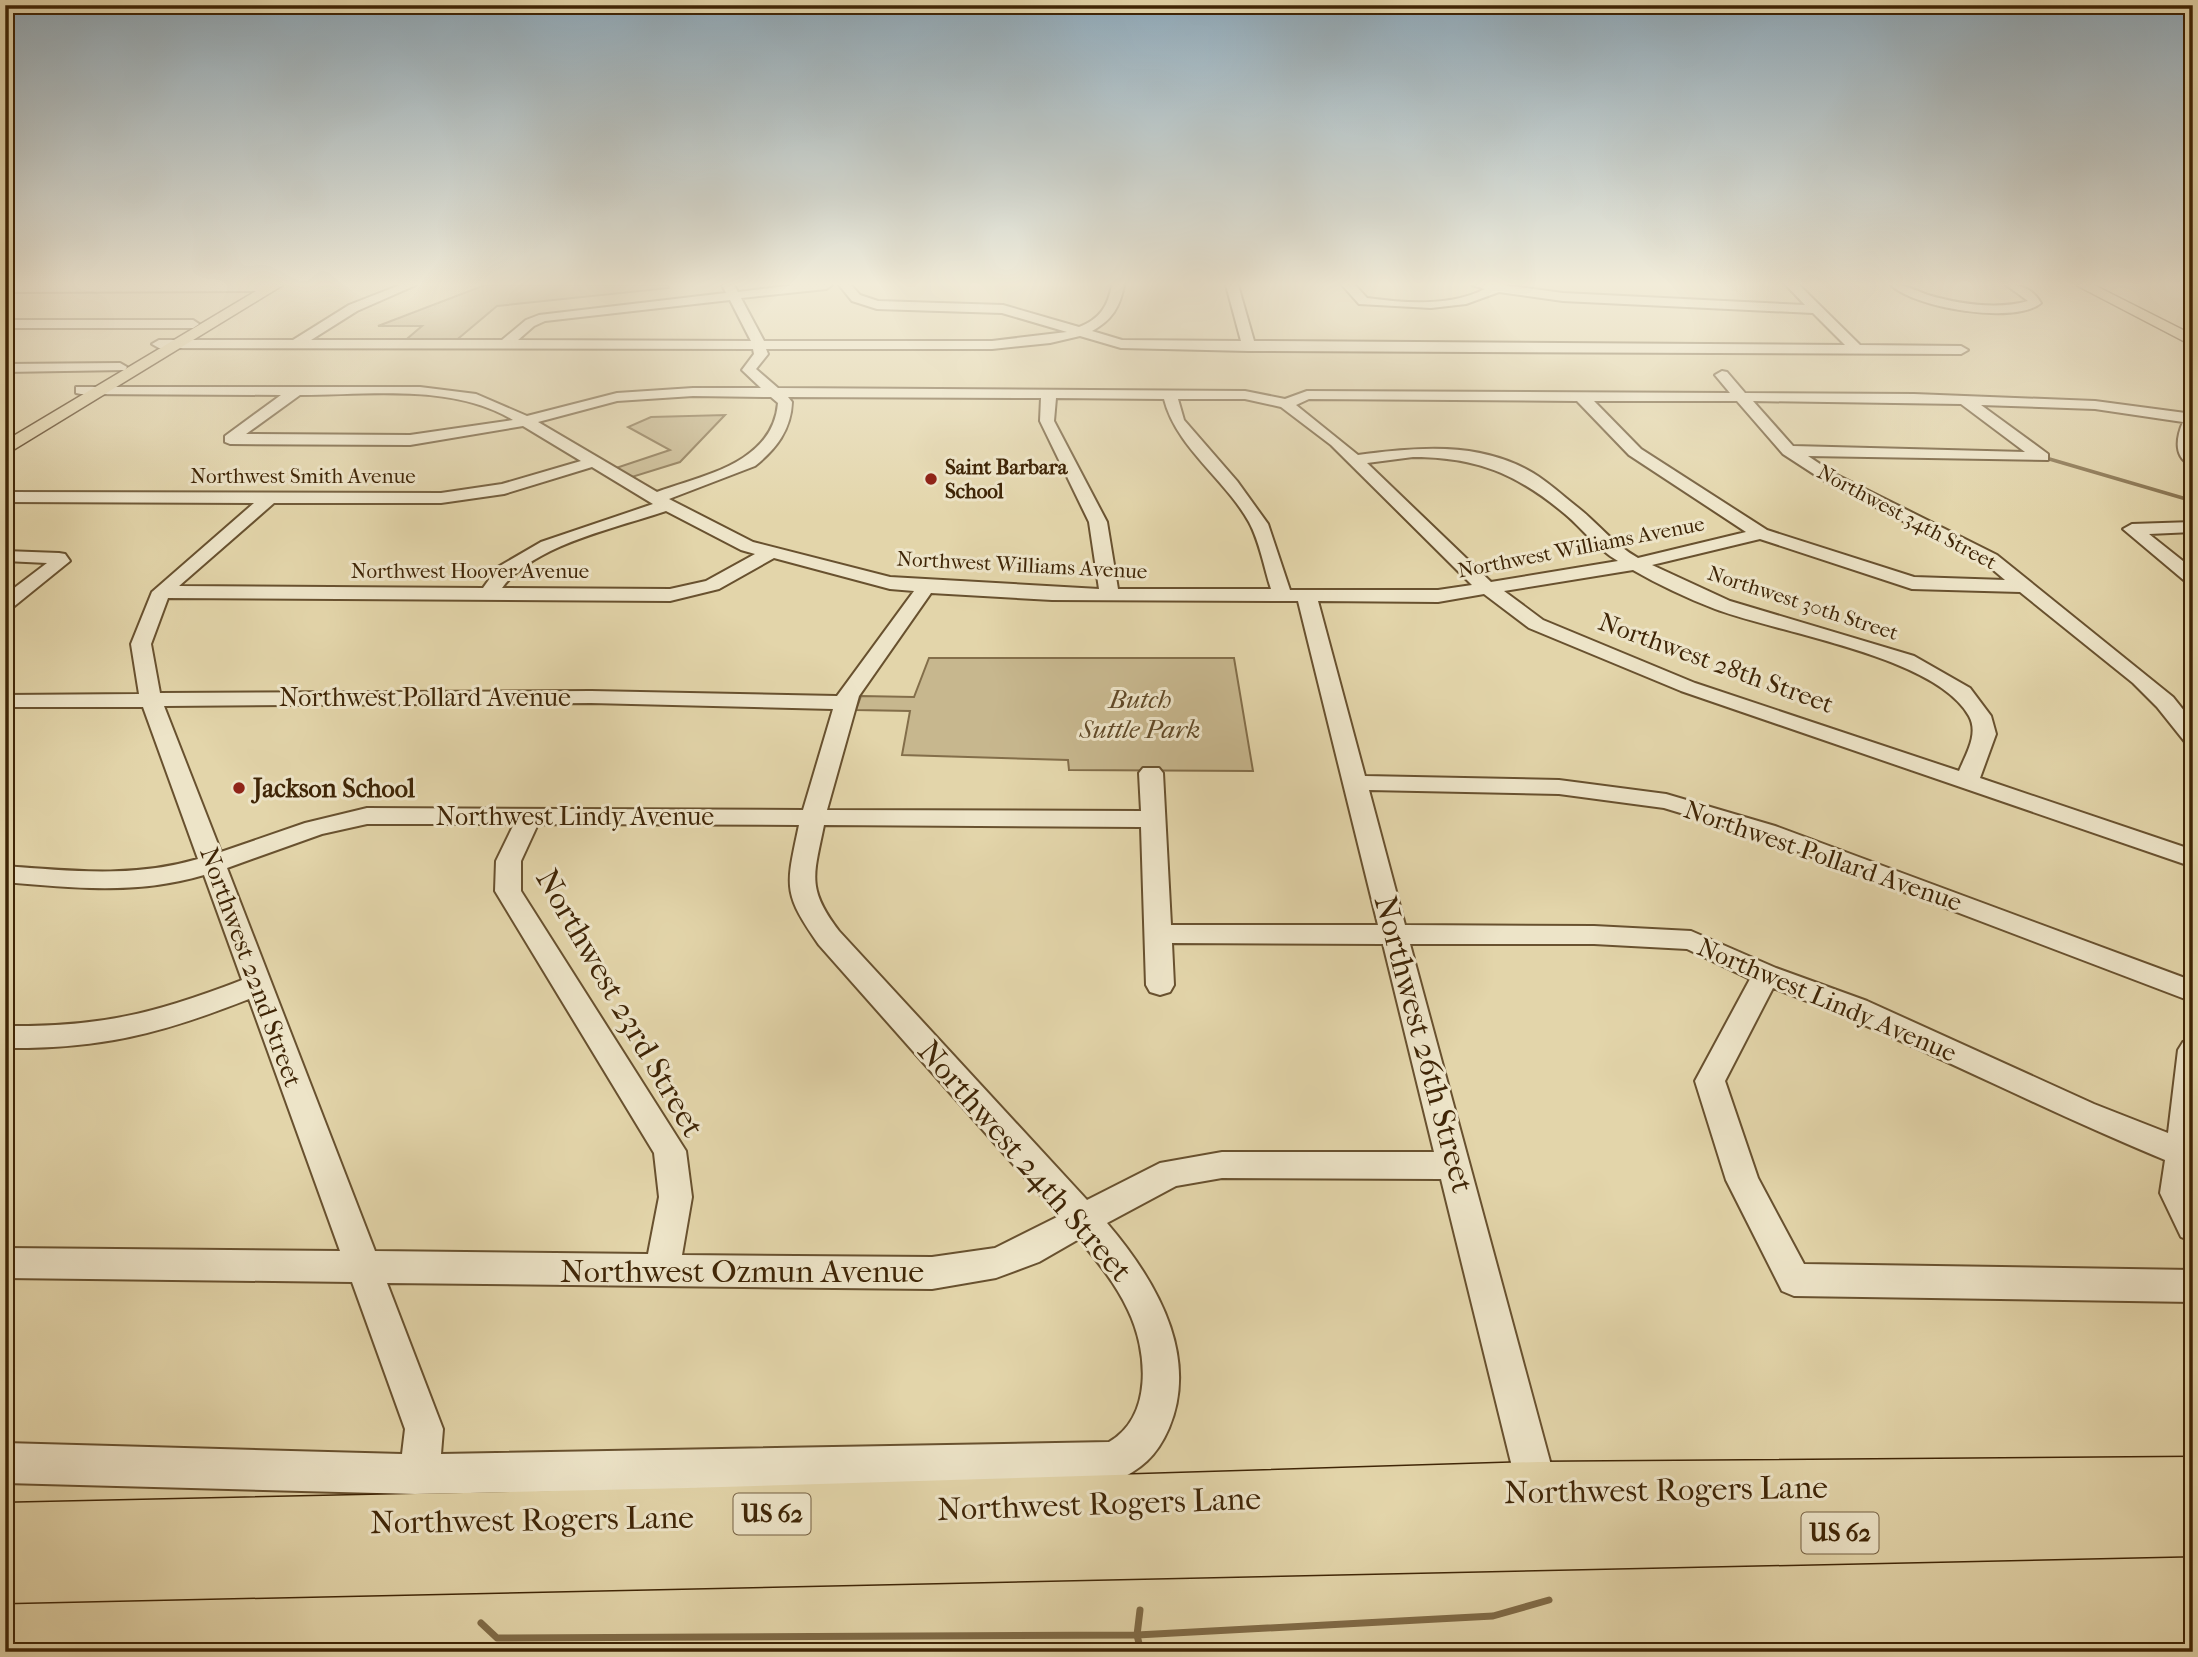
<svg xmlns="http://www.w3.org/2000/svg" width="2198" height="1657" viewBox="0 0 2198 1657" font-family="'IM FELL French Canon',serif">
	<rect width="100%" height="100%" fill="#e3d5aa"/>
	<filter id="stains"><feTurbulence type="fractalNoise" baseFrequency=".00286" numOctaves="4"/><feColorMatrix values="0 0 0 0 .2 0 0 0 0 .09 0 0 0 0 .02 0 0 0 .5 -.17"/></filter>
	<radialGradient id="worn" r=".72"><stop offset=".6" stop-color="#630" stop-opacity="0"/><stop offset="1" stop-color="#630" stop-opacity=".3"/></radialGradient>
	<g fill="#c7b78e" stroke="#836e4a" stroke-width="2">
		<path d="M485 285H668L669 288 497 306 453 343 401 344 422 326H378Z"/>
		<path d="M725 415 680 462 632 477 616 468 670 450 628 427 651 417Z"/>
		<path d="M929 658H1234L1253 771 1069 770 1068 760 902 755 910 711 856 710 861 696 914 697Z"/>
	</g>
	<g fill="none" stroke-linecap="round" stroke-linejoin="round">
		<path stroke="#806b47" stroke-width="3.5" d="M2046 458 2193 501"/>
		<g stroke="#806b47" stroke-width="7">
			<path d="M1140 1610 1137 1635 1141 1652"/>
			<path d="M481 1623 497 1638 1137 1635 1493 1616 1549 1600"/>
		</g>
		<g stroke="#68512f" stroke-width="4">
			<g id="minor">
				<path d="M5 285H277L278 287 272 291 5 292Z"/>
				<path d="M400 285H416L357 311 311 340H502L526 320 539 315 726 293 722 285H734L738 292 796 285H832L826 289 741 298 764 341H992L1067 332 1002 313 877 309 852 301 839 285H851L860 295 878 301 1003 305 1079 327C1100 319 1108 306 1112 285H1124C1120 307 1112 320 1092 331L1122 340 1241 341 1226 285H1238L1254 341 1845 345 1813 313 1563 301 1499 292 1466 304 1431 308 1359 304 1342 285H1355L1367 298C1404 303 1450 307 1485 289L1472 285H1503L1563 293 1805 305 1786 285H1799L1860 345 1961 346 1968 350 1961 354 1249 351 1121 348 1080 336 1050 343 992 349H766L768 354 756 369 778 388 1245 391 1285 399 1307 391 1730 393 1715 375 1722 371 1727 372 1745 393 1914 394 2095 401 2193 414V466C2173 459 2176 438 2183 422L2095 409 1981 405 2048 454V460L1808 456 1835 474 1997 555 2173 697 2193 722V744L2185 742 2157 707 2133 683 2020 592 1912 589 1760 539 1652 565 1730 601 1914 656 1970 688 1991 716 1996 734 1980 778 2193 850V867L1681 691 1529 628 1484 594 1438 602 1318 601 1365 776 1559 780 1666 794 1775 826 2193 981V1002L1757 836 1664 808 1559 794 1369 790 1405 925 1594 926 1691 931 1776 968 1867 1001 2094 1104 2168 1133 2178 1050 2183 1042 2193 1039V1242L2181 1237 2160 1193 2165 1160C2033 1106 1907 1038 1773 988L1725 1081 1758 1178 1804 1264 2193 1270V1302L1794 1296 1782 1291 1726 1180 1695 1081 1750 979 1687 949 1594 944H1410L1558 1491 1552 1505 1538 1511 1524 1505 1518 1491 1441 1179 1222 1178 1176 1186 1107 1223C1154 1278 1200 1354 1169 1428 1157 1456 1141 1470 1113 1482L415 1494 5 1483V1443L402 1454 405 1429 352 1282 5 1278V1248L340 1251 249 999C160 1034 101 1049 5 1048V1026C100 1027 154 1014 242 980L204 875C136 895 74 888 5 882V866C72 871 133 878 198 859L143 707H5V695L139 694 131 644 152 592 254 503 5 502V492L441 493 502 484 581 461 523 426 410 445 230 444 225 442V436L281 395 81 394 76 393V387H420L476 394 527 416 617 393 693 388H761L742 370 754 354 753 349 159 348 152 344 159 340H293L349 305ZM730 300 751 341 518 340 534 326 545 321ZM300 395C368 395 452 383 513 420L410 435 246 434ZM693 396 771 397 778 403C773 463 704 475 657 492L538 422 617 401ZM788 397 1041 398 1040 421 1089 522 1099 589 890 577 753 542 669 499 755 466C776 449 791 430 792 402ZM1056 398 1164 399C1176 447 1225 479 1249 522 1260 542 1264 568 1271 589H1118L1107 522 1054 421ZM1178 399H1245L1281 407 1331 445 1472 585 1438 590H1290L1268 524 1237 481 1184 420ZM1309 399 1577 401 1629 455 1746 532 1638 558C1613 544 1598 523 1576 506 1562 495 1548 482 1533 473 1480 441 1416 447 1358 455L1296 405ZM1594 401H1737L1783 454 1823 480 1985 563 2005 580 1914 577 1767 530 1641 449ZM1753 401 1961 404 2025 452 1793 446ZM1413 457C1477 457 1517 474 1565 514 1584 530 1597 549 1618 561L1491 582 1367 463ZM592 467 653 504 541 542 498 567 483 588 179 586 274 503H441L504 494ZM666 511 741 550 755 554 706 581 670 589 502 588C533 545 616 528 666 511ZM774 558 890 589 914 591 837 696 591 691 160 693 151 644 168 598 670 601 719 589ZM1633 570C1659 585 1687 598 1715 609 1778 633 1936 656 1969 716 1979 734 1966 754 1959 771L1695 683 1543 620 1504 591ZM931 593 1052 600 1298 601 1378 925H1171L1163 773 1159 768H1143L1139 773 1141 811 827 810 859 696ZM591 703 833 709 803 810 367 808 305 823 221 852 164 706ZM367 824H514L496 861 495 891 654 1153 659 1197 648 1254 375 1251 227 868 322 834ZM538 824 799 825C786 887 782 892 819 945L1059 1216 995 1248 932 1257 682 1255 692 1197 686 1151 521 891V861ZM824 825 1141 827 1146 985 1150 992 1160 995 1170 992 1174 985 1172 943 1383 944 1434 1152H1222L1160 1163 1087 1200 839 931C806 888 814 875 824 825ZM1079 1239C1097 1261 1116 1284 1128 1310 1148 1351 1153 1417 1109 1442L441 1454 443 1429 387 1283 932 1289 996 1278 1039 1262Z"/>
				<path d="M1891 285C1906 285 1915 290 1928 295 1958 304 1998 310 2028 301L2006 285C2023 285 2032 289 2041 303 2015 325 1915 308 1891 285Z"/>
				<path d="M5 320H193L199 324 193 328H5Z"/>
				<path d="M120 363 127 367 125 370 5 372V364Z"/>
				<path d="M2193 522V532L2149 534 2193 569V584L2186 582 2123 529 2132 524Z"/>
				<path d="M5 551 59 553 65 554 70 561 12 608 5 610V595L47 563 5 561Z"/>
			</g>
		</g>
		<g stroke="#3f2506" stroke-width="3">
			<g id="major">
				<path d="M266 285H283L5 455V441Z"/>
				<path d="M2076 285H2094L2193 335V346Z"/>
			</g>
		</g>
		<g stroke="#3f2506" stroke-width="3">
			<path id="highway" d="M2193 1457V1556L5 1603V1503L688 1488 1538 1462Z"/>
		</g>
		<use href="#minor" fill="#ede4c8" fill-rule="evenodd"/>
		<use href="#major" fill="#e3d5aa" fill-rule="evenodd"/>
		<use href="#highway" fill="#e3d5aa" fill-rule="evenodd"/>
	</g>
	<linearGradient id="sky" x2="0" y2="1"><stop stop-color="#8fa9b9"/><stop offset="0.55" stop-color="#f2ecd9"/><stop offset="1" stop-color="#f2ecd9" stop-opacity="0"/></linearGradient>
	<rect width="2198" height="517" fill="url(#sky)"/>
	<g fill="#8f2418" stroke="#ede4c8" stroke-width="2.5">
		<circle cx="931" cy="479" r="7"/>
		<circle cx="239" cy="788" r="7"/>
	</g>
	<g text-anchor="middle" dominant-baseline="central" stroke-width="6" stroke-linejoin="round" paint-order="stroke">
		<g font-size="21" font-weight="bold" fill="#3f2506" stroke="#ede4c8" text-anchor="start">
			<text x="945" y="467">Saint Barbara<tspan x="945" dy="24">School</tspan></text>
		</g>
		<g font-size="21" fill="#3f2506" stroke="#ede4c8">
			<text x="303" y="476">Northwest Smith Avenue</text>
			<text transform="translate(1907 517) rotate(28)">Northwest 34th Street</text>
			<text transform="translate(1581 547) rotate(-11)">Northwest Williams Avenue</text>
			<text transform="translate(1022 565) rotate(3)">Northwest Williams Avenue</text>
			<text x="470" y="571">Northwest Hoover Avenue</text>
			<text transform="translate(1803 603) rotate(18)">Northwest 30th Street</text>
		</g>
		<g fill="#ede4c8" stroke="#735e40" stroke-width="2">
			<rect x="733.5" y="1493.5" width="77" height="41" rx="5"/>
			<rect x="1801.5" y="1512.5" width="77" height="41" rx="5"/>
		</g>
		<g font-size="24" font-weight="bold" fill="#3f2506">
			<text x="772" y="1514">US 62</text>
			<text x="1840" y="1533">US 62</text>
		</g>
		<g font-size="26" fill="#3f2506" stroke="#ede4c8">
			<text transform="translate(1716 663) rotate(20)">Northwest 28th Street</text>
			<text x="425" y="697">Northwest Pollard Avenue</text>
			<text x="575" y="816">Northwest Lindy Avenue</text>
			<text transform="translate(1823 856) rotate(19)">Northwest Pollard Avenue</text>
			<text transform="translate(251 967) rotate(70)">Northwest 22nd Street</text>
			<text transform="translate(1827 1000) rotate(23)">Northwest Lindy Avenue</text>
		</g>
		<g font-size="26" font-style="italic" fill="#614a28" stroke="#ede4c8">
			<text x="1140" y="699">Butch<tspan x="1140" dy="30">Suttle Park</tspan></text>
		</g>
		<g font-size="26" font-weight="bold" fill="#3f2506" stroke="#ede4c8" text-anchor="start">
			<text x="253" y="788">Jackson School</text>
		</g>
		<g font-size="32" fill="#3f2506" stroke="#ede4c8">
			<text transform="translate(620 1003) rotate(60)">Northwest 23rd Street</text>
			<text transform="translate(1424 1044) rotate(75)">Northwest 26th Street</text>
			<text transform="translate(1025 1161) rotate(49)">Northwest 24th Street</text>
			<text x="742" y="1271">Northwest Ozmun Avenue</text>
			<text transform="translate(1666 1490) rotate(-1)">Northwest Rogers Lane</text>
			<text transform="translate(1099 1504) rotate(-2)">Northwest Rogers Lane</text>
			<text transform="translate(532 1520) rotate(-1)">Northwest Rogers Lane</text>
		</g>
	</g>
	<rect width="2198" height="1657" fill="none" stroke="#e3d5aa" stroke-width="28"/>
	<rect x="7" y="7" width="2184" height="1643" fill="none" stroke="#3f2506" stroke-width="3.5"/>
	<rect x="14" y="14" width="2170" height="1629" fill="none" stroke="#3f2506" stroke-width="2"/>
	<rect width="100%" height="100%" filter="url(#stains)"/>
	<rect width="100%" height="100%" fill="url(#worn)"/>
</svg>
